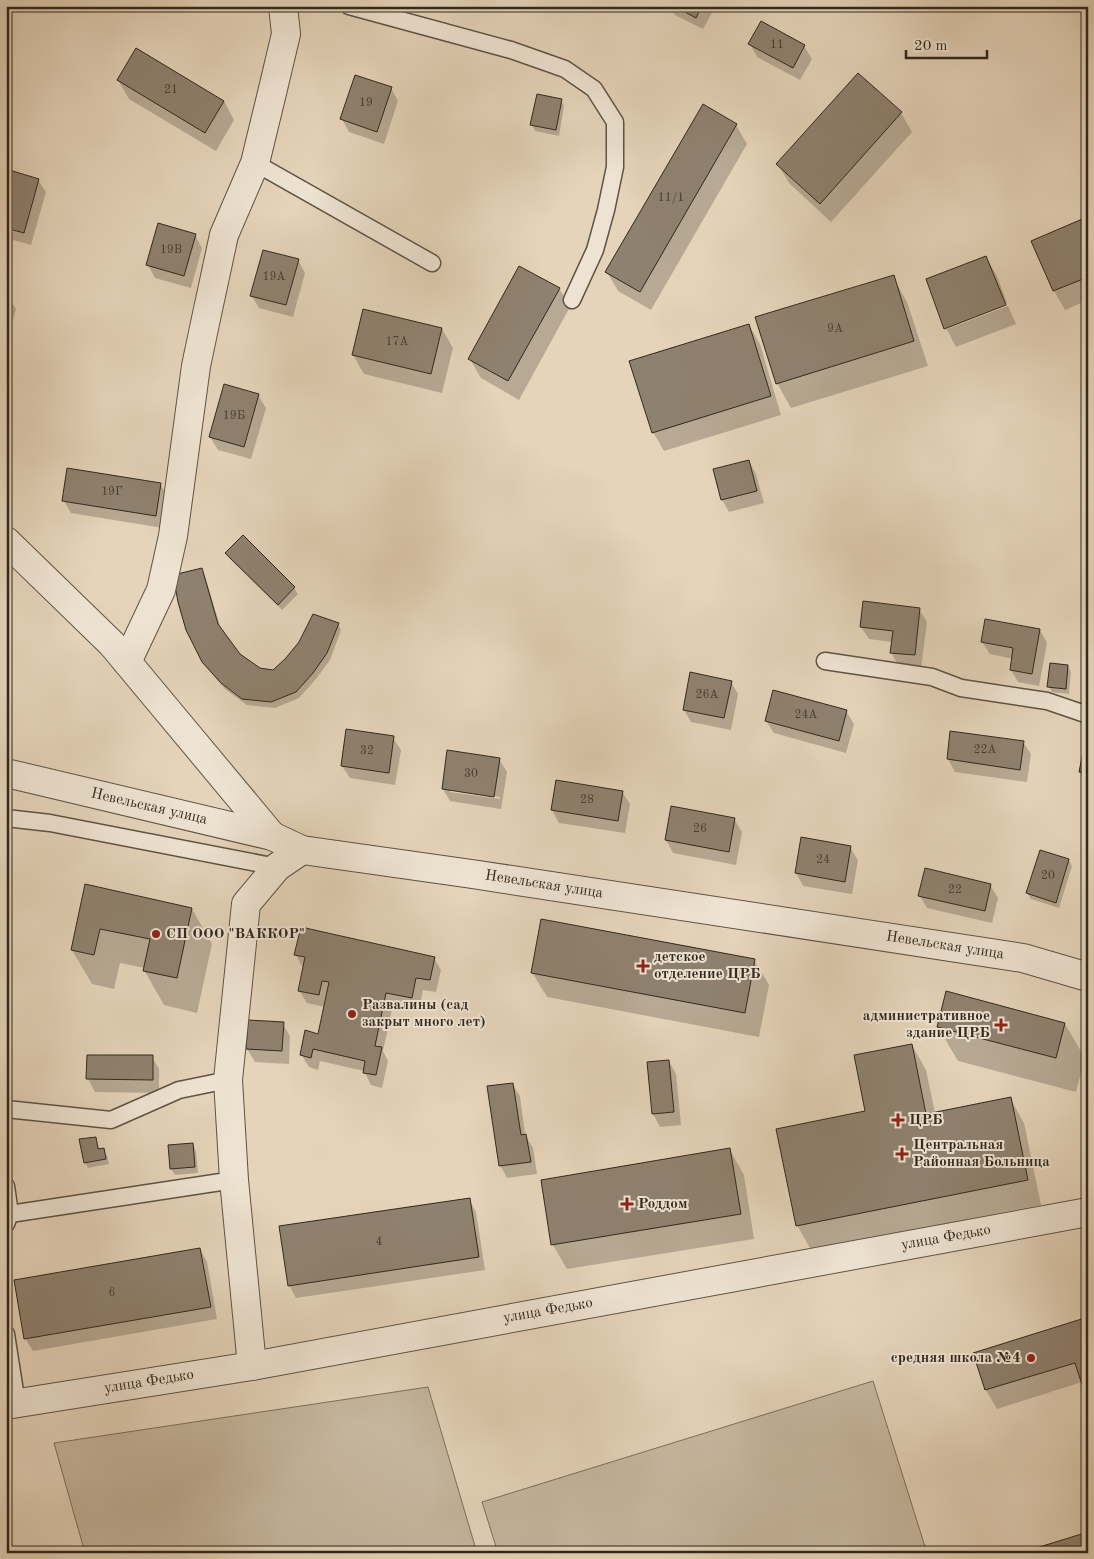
<svg xmlns="http://www.w3.org/2000/svg" width="1094" height="1559" viewBox="0 0 1094 1559" font-family="'Old Standard TT',serif">
	<rect width="100%" height="100%" fill="#e5d4ba"/>
	<filter id="stains"><feTurbulence type="fractalNoise" baseFrequency=".004" numOctaves="4"/><feColorMatrix values="0 0 0 0 .2 0 0 0 0 .09 0 0 0 0 .02 0 0 0 .5 -.17"/></filter>
	<radialGradient id="worn" r=".72"><stop offset=".6" stop-color="#630" stop-opacity="0"/><stop offset="1" stop-color="#630" stop-opacity=".3"/></radialGradient>
	<g fill="#c6b79f" stroke="#7c705e">
		<path d="M873 1381 927 1553H498L482 1502Z"/>
		<path d="M428 1387 477 1553H85L54 1443Z"/>
	</g>
	<g fill="#0003" fill-rule="evenodd">
		<path d="M670 6H713L714 9 703 29 675 15Z"/>
		<path d="M761 23 804 46 812 59 800 80 757 57 750 44Z"/>
		<path d="M858 75 901 113 912 132 831 222 789 183 778 164Z"/>
		<path d="M118 80 224 101 234 120 216 151 129 99Z"/>
		<path d="M391 88 398 101 384 144 349 132 342 119Z"/>
		<path d="M561 100 564 106 559 136 535 131 532 125Z"/>
		<path d="M703 105 736 125 747 144 651 310 618 291 607 272Z"/>
		<path d="M6 171 38 180 46 192 31 245 6 238Z"/>
		<path d="M1087 218 1088 300 1065 310 1054 291 1033 241Z"/>
		<path d="M195 235 202 248 191 288 155 278 148 265Z"/>
		<path d="M986 257 997 276 1007 303 947 326V329L1008 306 1016 324 956 347 946 328Z"/>
		<path d="M298 260 305 273 293 317 259 308 252 296Z"/>
		<path d="M893 277 907 302 928 366 791 408 777 383Z"/>
		<path d="M559 288 570 307 519 400 481 378 470 359Z"/>
		<path d="M6 296 8 297 16 309 6 346Z"/>
		<path d="M749 325 760 344 781 415 664 451 653 432Z"/>
		<path d="M442 329 453 348 442 393 364 374 353 355Z"/>
		<path d="M258 395 266 408 251 459 218 450 210 437Z"/>
		<path d="M749 461 756 474 764 503 729 512 722 500Z"/>
		<path d="M160 484 168 497 163 528 71 513 64 501Z"/>
		<path d="M243 537 294 588 298 594 282 610 230 559 227 553Z"/>
		<path d="M202 570 205 576 221 629 239 655 259 669 274 672 338 624 341 630 330 660 316 679 299 698 275 708 247 705 225 689 207 668 203 661Z"/>
		<path d="M919 609 927 622 921 668 898 665 891 652 892 642 869 639 861 627Z"/>
		<path d="M1040 630 1047 643 1039 686 1018 682 1011 670 1013 659 990 654 982 642Z"/>
		<path d="M1068 666 1071 672 1069 694 1052 692 1049 686Z"/>
		<path d="M731 682 738 694 731 730 691 722 684 710Z"/>
		<path d="M846 711 854 724 846 753 774 733 766 721Z"/>
		<path d="M951 732 1023 742 1031 754 1027 782 955 772 948 759Z"/>
		<path d="M393 738 401 750 395 785 350 778 342 766Z"/>
		<path d="M1088 754V779L1084 778 1080 772Z"/>
		<path d="M499 759 507 772 501 809 450 801 443 789ZM450 789 500 797V799L450 792Z"/>
		<path d="M622 792 630 804 625 833 559 823 552 810Z"/>
		<path d="M672 808 734 819 742 832 736 865 673 853 666 840Z"/>
		<path d="M850 847 858 860 852 894 803 886 796 873Z"/>
		<path d="M1069 860 1072 866 1059 908 1031 899 1027 893Z"/>
		<path d="M990 885 998 898 992 923 927 908 920 896Z"/>
		<path d="M86 886 192 909 212 944 197 1013 164 1005 144 970 145 968 120 963 114 989 92 984 72 950Z"/>
		<path d="M296 955 434 958 441 970 436 992 423 990 419 1010 393 1005 383 1051 388 1061 382 1088 371 1085 364 1071 320 1061 318 1070 309 1067 301 1054 319 1035 325 1007 307 1003 299 990 303 968Z"/>
		<path d="M754 960 769 985 759 1037 547 997 532 972Z"/>
		<path d="M283 1024 290 1036 289 1064 255 1062 247 1049Z"/>
		<path d="M1065 1024 1085 1058 1076 1092 958 1061 938 1027Z"/>
		<path d="M912 1045 926 1070 935 1113 1010 1098 1024 1123 1041 1205 811 1250 797 1225 867 1112Z"/>
		<path d="M152 1057 159 1069V1093L95 1092 88 1079Z"/>
		<path d="M669 1061 676 1074 681 1125 660 1127 653 1114Z"/>
		<path d="M512 1084 520 1096 525 1135 533 1148 537 1174 507 1178 500 1165Z"/>
		<path d="M96 1138 100 1150H104L107 1156 109 1164 88 1168 85 1162Z"/>
		<path d="M193 1145 196 1151 198 1173 175 1175 171 1169Z"/>
		<path d="M730 1150 744 1175 754 1239 567 1269 553 1245Z"/>
		<path d="M469 1199 476 1212 485 1270 296 1298 289 1285Z"/>
		<path d="M200 1249 207 1262 217 1319 33 1351 25 1338Z"/>
		<path d="M1088 1318 1082 1382 997 1409 986 1390 974 1354Z"/>
	</g>
	<g fill="#8f816f" stroke="#31281d">
		<path d="M674 6H702L696 18Z"/>
		<path d="M761 21 805 45 793 68 748 44Z"/>
		<path d="M136 48 224 101 205 133 117 80Z"/>
		<path d="M858 73 902 112 820 204 776 164Z"/>
		<path d="M355 75 392 87 377 132 340 119Z"/>
		<path d="M537 94 562 99 556 130 530 125Z"/>
		<path d="M703 104 737 124 640 292 605 272Z"/>
		<path d="M6 169 39 179 24 233 6 228Z"/>
		<path d="M1087 217 1088 277 1053 291 1031 241Z"/>
		<path d="M158 223 196 234 184 276 146 265Z"/>
		<path d="M263 250 299 259 286 305 250 296Z"/>
		<path d="M986 256 1006 305 944 329 926 279Z"/>
		<path d="M519 266 560 288 508 381 468 359Z"/>
		<path d="M894 275 914 341 776 384 755 317Z"/>
		<path d="M363 309 442 328 431 374 352 355Z"/>
		<path d="M749 324 771 396 652 433 629 361Z"/>
		<path d="M224 384 259 394 244 447 209 437Z"/>
		<path d="M749 460 757 491 721 500 713 469Z"/>
		<path d="M67 468 161 483 156 516 62 501Z"/>
		<path d="M243 535 295 587 278 605 225 553Z"/>
		<path d="M202 568 218 624 240 654 260 668 273 670 285 659 299 642 313 614 339 623 327 653 313 673 296 692 271 702 242 699 221 683 202 662 186 630 178 602 173 575Z"/>
		<path d="M863 601 920 608 915 655 890 653 893 631 860 627Z"/>
		<path d="M985 619 1040 629 1032 674 1010 670 1013 648 981 642Z"/>
		<path d="M1050 663 1068 665 1066 689 1047 687Z"/>
		<path d="M690 672 732 681 724 718 683 710Z"/>
		<path d="M773 690 847 710 839 741 765 721Z"/>
		<path d="M346 729 394 736 389 773 341 766Z"/>
		<path d="M950 731 1024 741 1020 770 947 759Z"/>
		<path d="M447 750 500 758 494 797 442 789Z"/>
		<path d="M1083 752 1088 753V774L1079 772Z"/>
		<path d="M556 780 623 791 618 821 551 810Z"/>
		<path d="M671 806 735 818 729 852 665 840Z"/>
		<path d="M801 837 851 846 845 882 795 873Z"/>
		<path d="M1040 850 1069 859 1056 903 1026 893Z"/>
		<path d="M925 868 991 884 985 911 918 896Z"/>
		<path d="M85 884 192 908 177 978 143 971 150 939 100 929 94 955 71 950Z"/>
		<path d="M541 919 755 959 745 1013 531 973Z"/>
		<path d="M301 927 435 957 430 980 416 978 412 998 386 993 375 1046 382 1047 376 1075 363 1073 365 1061 313 1049 311 1058 300 1055 305 1030 318 1034 329 982 322 981 319 995 298 991 305 957 294 955Z"/>
		<path d="M946 991 1065 1023 1056 1058 937 1027Z"/>
		<path d="M248 1020 284 1022 282 1051 246 1049Z"/>
		<path d="M912 1044 926 1114 1011 1097 1028 1180 796 1226 776 1129 865 1111 854 1055Z"/>
		<path d="M87 1055H153V1080L86 1079Z"/>
		<path d="M669 1060 674 1112 652 1114 647 1062Z"/>
		<path d="M513 1083 521 1135 526 1134 531 1162 499 1166 487 1086Z"/>
		<path d="M96 1137 98 1149 104 1148 106 1159 84 1163 79 1139Z"/>
		<path d="M193 1143 195 1167 170 1169 168 1145Z"/>
		<path d="M730 1148 741 1214 551 1245 541 1180Z"/>
		<path d="M470 1198 479 1257 288 1286 279 1226Z"/>
		<path d="M200 1248 211 1307 24 1339 14 1280Z"/>
		<path d="M1088 1317V1403L1075 1363 985 1390 973 1353Z"/>
		<path d="M1088 1532V1553H1020Z"/>
	</g>
	<g fill="none" stroke-linecap="round" stroke-linejoin="round">
		<g stroke="#5e5344" stroke-width="19">
			<g id="service">
				<path d="M349 6 511 50 565 69 594 89 615 122V167L606 210 595 250 572 300"/>
				<path d="M255 163 432 263"/>
				<path d="M825 661 932 677 961 688 1047 701 1088 715"/>
				<path d="M6 818 50 823 277 867"/>
				<path d="M6 1109 111 1120 179 1090 228 1080"/>
				<path d="M6 1186 10 1214"/>
				<path d="M6 1224 10 1214 234 1180"/>
				<path d="M6 1334 17 1404"/>
			</g>
		</g>
		<g stroke="#5e5344" stroke-width="30">
			<g id="minor">
				<path d="M6 541 112 644 272 836"/>
				<path d="M127 662 161 590 173 536 196 366 207 314 224 235 255 163 272 93 286 34 283 6"/>
				<path d="M252 1366 234 1180 228 1080 246 904 277 867 302 850"/>
				<path d="M6 1405 252 1366 1088 1212"/>
			</g>
		</g>
		<g stroke="#5e5344" stroke-width="30">
			<path id="tertiary" d="M6 773 272 836 302 850 472 874 1023 958 1088 977"/>
		</g>
		<use href="#service" stroke="#eee3d2" stroke-width="16"/>
		<use href="#minor" stroke="#eee3d2" stroke-width="28"/>
		<use href="#tertiary" stroke="#eee3d2" stroke-width="28"/>
	</g>
	<g fill="#8f2418" stroke="#eee3d2" stroke-width="2">
		<circle cx="156" cy="934" r="5"/>
		<path d="M640.5 958.5h5v5h5v5h-5v5h-5v-5h-5v-5h5z"/>
		<circle cx="352" cy="1014" r="5"/>
		<path d="M998.5 1017.5h5v5h5v5h-5v5h-5v-5h-5v-5h5z"/>
		<path d="M895.5 1112.5h5v5h5v5h-5v5h-5v-5h-5v-5h5z"/>
		<path d="M899.5 1146.5h5v5h5v5h-5v5h-5v-5h-5v-5h5z"/>
		<path d="M624.5 1196.5h5v5h5v5h-5v5h-5v-5h-5v-5h5z"/>
		<circle cx="1031" cy="1358" r="5"/>
	</g>
	<g text-anchor="middle" dominant-baseline="central" stroke-width="4" stroke-linejoin="round" paint-order="stroke">
		<g font-size="12" fill="#483e32">
			<text x="777" y="45">11</text>
			<text x="171" y="90">21</text>
			<text x="366" y="103">19</text>
			<text x="671" y="198">11/1</text>
			<text x="171" y="250">19В</text>
			<text x="274" y="277">19А</text>
			<text x="835" y="329">9А</text>
			<text x="397" y="342">17А</text>
			<text x="234" y="416">19Б</text>
			<text x="112" y="492">19Г</text>
			<text x="707" y="695">26А</text>
			<text x="806" y="715">24А</text>
			<text x="985" y="750">22А</text>
			<text x="367" y="751">32</text>
			<text x="471" y="774">30</text>
			<text x="587" y="800">28</text>
			<text x="700" y="829">26</text>
			<text x="823" y="860">24</text>
			<text x="1048" y="876">20</text>
			<text x="955" y="890">22</text>
			<text x="379" y="1242">4</text>
			<text x="112" y="1293">6</text>
		</g>
		<g font-size="15" fill="#31281d" stroke="#eee3d2">
			<text transform="translate(149 807) rotate(13)">Невельская улица</text>
			<text transform="translate(544 885) rotate(9)">Невельская улица</text>
			<text transform="translate(945 946) rotate(9)">Невельская улица</text>
			<text transform="translate(946 1238) rotate(-10)">улица Федько</text>
			<text transform="translate(548 1311) rotate(-10)">улица Федько</text>
			<text transform="translate(149 1382) rotate(-9)">улица Федько</text>
		</g>
		<g font-size="15" font-weight="bold" fill="#31281d" stroke="#eee3d2" text-anchor="start">
			<text x="166" y="934">СП ООО "ВАККОР"</text>
			<text x="654" y="957">детское<tspan x="654" dy="17">отделение ЦРБ</tspan></text>
			<text x="362" y="1005">Развалины (сад<tspan x="362" dy="17">закрыт много лет)</tspan></text>
			<text x="990" y="1016" text-anchor="end">административное<tspan x="990" dy="17">здание ЦРБ</tspan></text>
			<text x="909" y="1120">ЦРБ</text>
			<text x="913" y="1145">Центральная<tspan x="913" dy="17">Районная Больница</tspan></text>
			<text x="638" y="1204">Роддом</text>
			<text x="1021" y="1358" text-anchor="end">средняя школа №4</text>
		</g>
	</g>
	<rect width="1094" height="1559" fill="none" stroke="#e5d4ba" stroke-width="25"/>
	<rect x="8" y="8" width="1079" height="1544" fill="none" stroke="#31281d" stroke-width="2.5"/>
	<rect x="12" y="12" width="1069" height="1534" fill="none" stroke="#31281d"/>
	<path d="M906 50v8h81v-8" fill="none" stroke="#31281d" stroke-width="2.5"/>
	<text x="914" y="50" font-size="15" fill="#31281d" stroke="#eee3d2" stroke-width="4" paint-order="stroke">20 m</text>
	<rect width="100%" height="100%" filter="url(#stains)"/>
	<rect width="100%" height="100%" fill="url(#worn)"/>
</svg>
